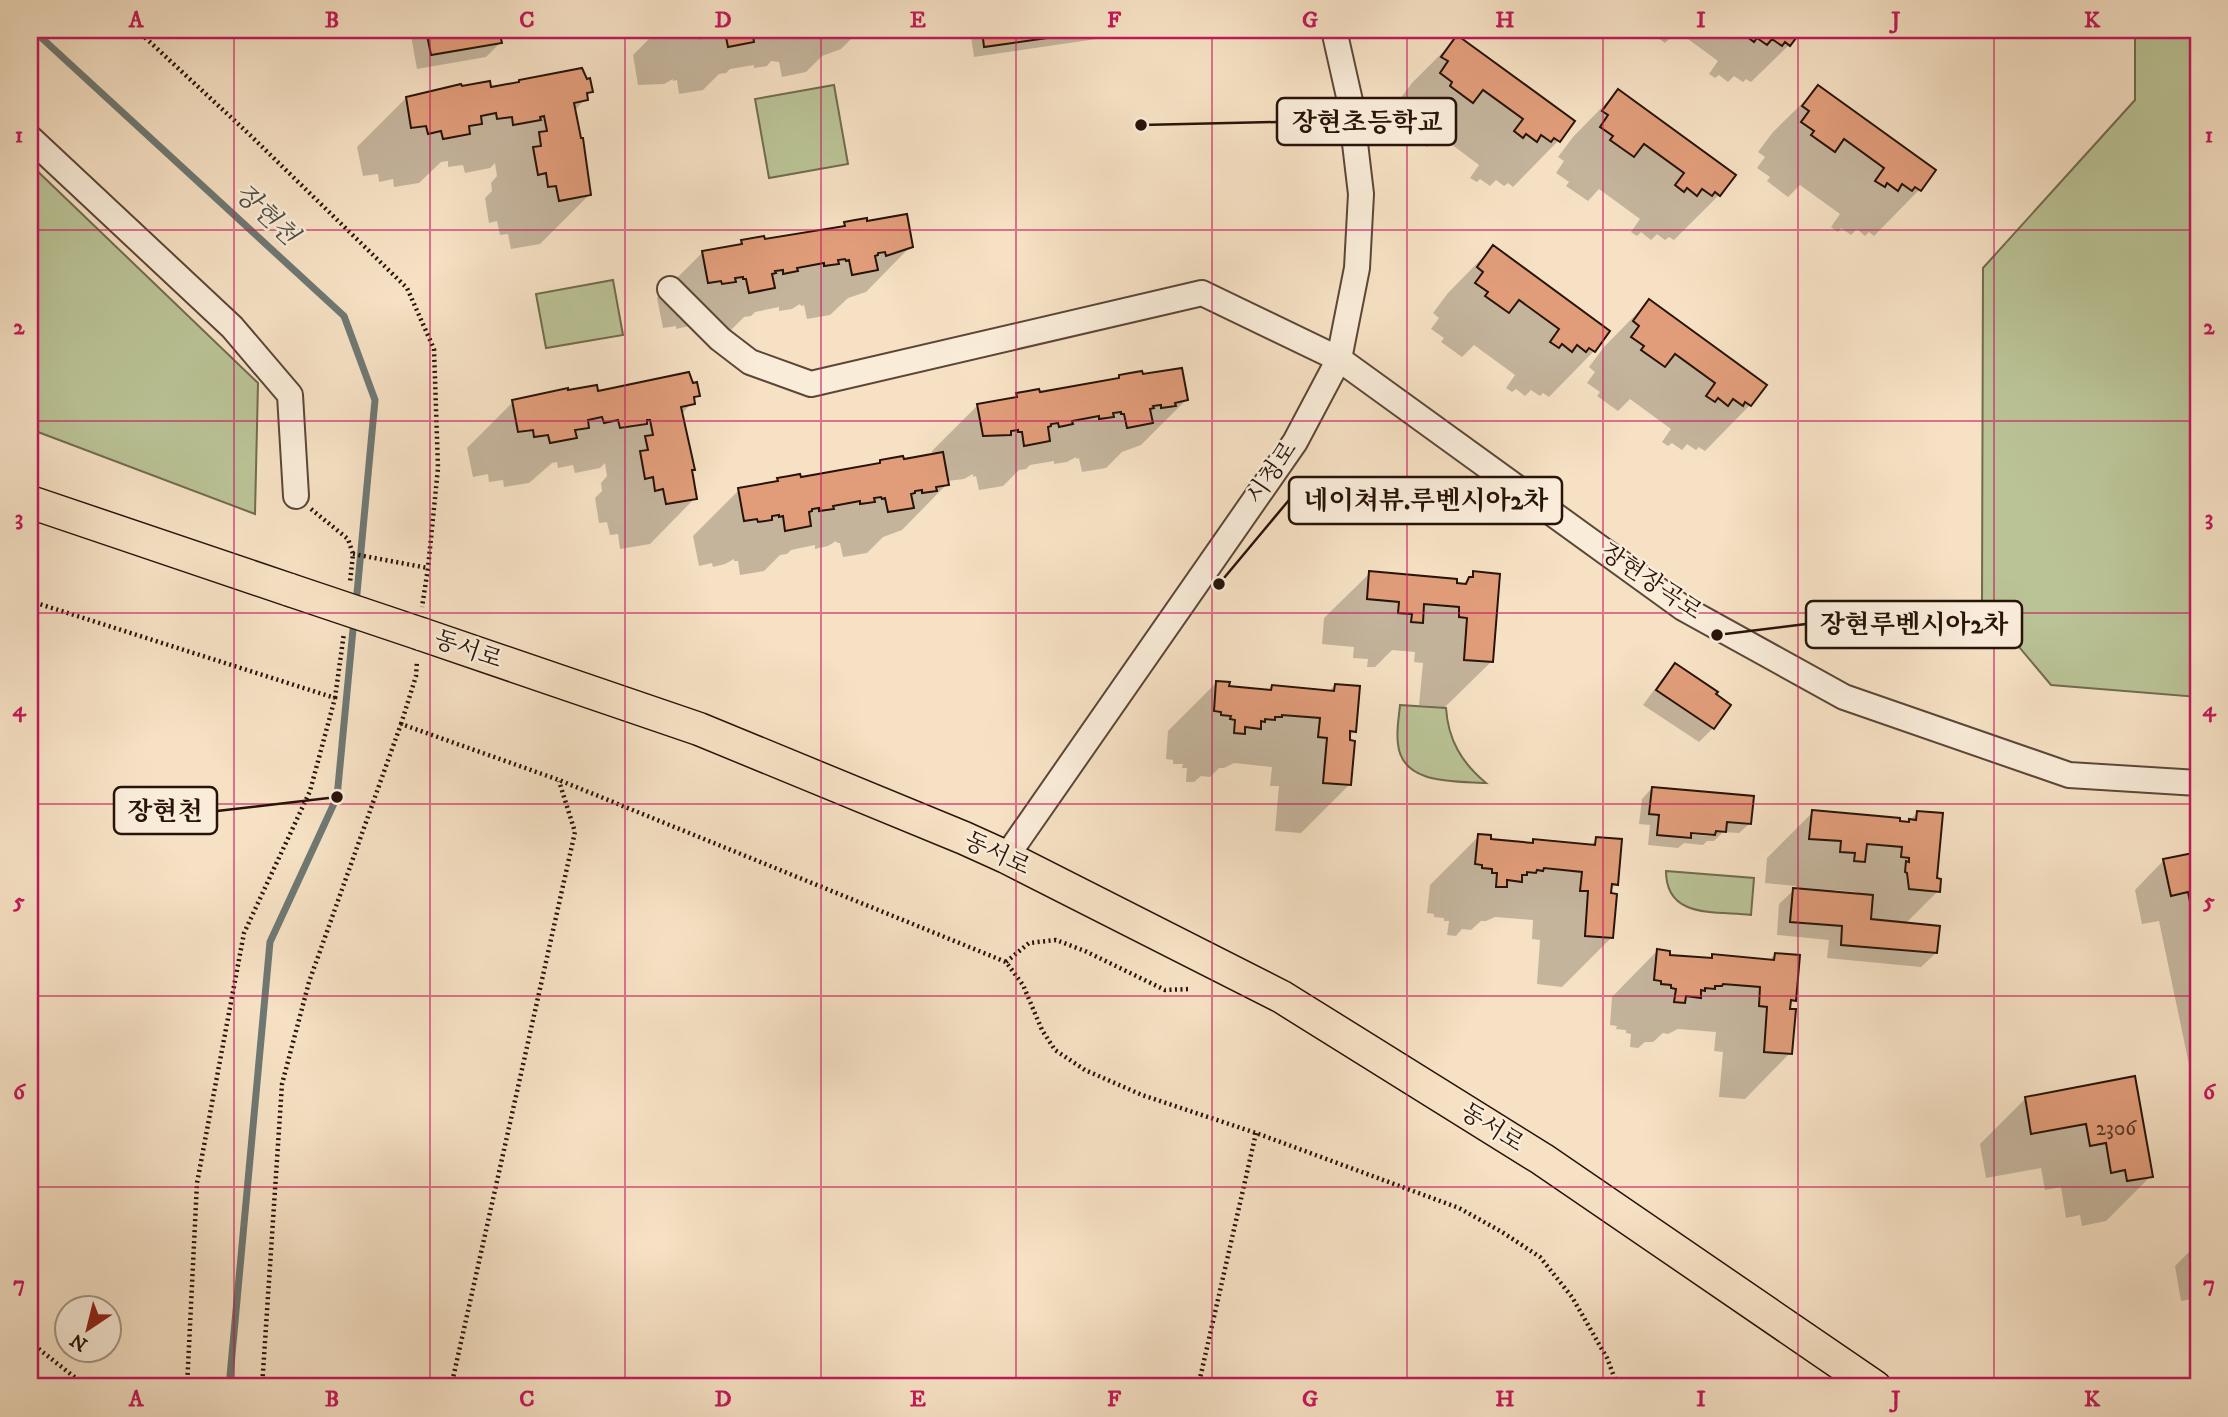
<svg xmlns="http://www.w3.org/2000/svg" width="2228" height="1417" viewBox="0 0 2228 1417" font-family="'IM FELL DW Pica','Noto Serif KR',serif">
	<rect width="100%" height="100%" fill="#f6e1c4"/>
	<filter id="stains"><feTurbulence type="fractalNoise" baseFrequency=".00286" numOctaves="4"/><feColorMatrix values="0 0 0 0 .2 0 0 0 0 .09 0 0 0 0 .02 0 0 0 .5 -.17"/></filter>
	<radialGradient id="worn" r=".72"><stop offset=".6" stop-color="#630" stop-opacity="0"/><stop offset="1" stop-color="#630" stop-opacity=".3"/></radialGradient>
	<g fill="#bac396" stroke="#716b4f" stroke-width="2">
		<path d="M2135 30H2198V697L2051 685 1982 603 1983 268 2135 100Z"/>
		<path d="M834 85 848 164 769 178 755 99Z"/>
		<path d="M30 164 258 383 255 514 30 429Z"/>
		<path d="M613 280 623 335 546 348 536 294Z"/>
		<path d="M1400 705 1446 708C1448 740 1462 763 1486 783 1455 781 1402 785 1398 744 1396 731 1399 717 1400 705Z"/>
		<path d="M1666 871 1754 878 1751 915C1715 911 1666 919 1666 871Z"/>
	</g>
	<g fill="#0003" fill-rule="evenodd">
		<path d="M410 30H497L500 43 486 57 417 69Z"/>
		<path d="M535 30H562L535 35Z"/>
		<path d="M658 30H860L841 49 822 56 806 72 782 77 779 62 771 61 767 66 754 68V65L730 69 726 73 719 74 703 90 679 94 677 80 673 81V79L664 84 638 85 633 55Z"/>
		<path d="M970 30H1158L974 57Z"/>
		<path d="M1647 30H1800L1789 45 1751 82 1746 79 1743 82 1734 76 1728 82 1719 75 1715 78 1709 74 1718 61 1677 31 1665 43Z"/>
		<path d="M1457 38 1572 122 1558 141 1513 187 1508 183 1504 186 1496 180 1490 186 1480 179 1477 182 1470 178 1479 165 1439 135 1427 147 1406 132 1408 128 1396 119 1404 108 1397 103 1412 83Z"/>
		<path d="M520 81 591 91 574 112 589 195 540 244 511 249 508 234 500 235 497 221 489 223 485 198 492 191 491 183 497 176 495 163 490 168 465 173 463 165 448 167V161L441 162 419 183 394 187 393 179 379 182 378 174 363 176 357 147 406 98 490 89 516 84Z"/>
		<path d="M1819 87 1934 171 1919 190 1874 236 1869 232 1865 236 1857 229 1851 235 1841 228 1838 232 1831 227 1840 214 1800 185 1788 197 1767 181 1770 177 1757 168 1765 157 1758 152 1773 132Z"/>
		<path d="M1618 91 1719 195 1674 240 1669 237 1665 240 1657 234 1651 240 1641 232 1637 236 1631 232 1640 219 1599 189 1588 201 1566 186 1569 182 1556 173 1564 161 1558 157 1573 137Z"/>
		<path d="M845 224 911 246 866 292 848 298 830 315 807 319 804 305 801 306 800 304 792 309 779 311V307L755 312 751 316 744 317 728 333 693 322 689 326 676 329V326L663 328 657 298 703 252 738 246 742 242H764L841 228Z"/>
		<path d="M1493 247 1594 351 1549 397 1543 393 1540 396 1531 390 1525 396 1516 389 1512 392 1506 388 1515 375 1474 345 1462 357 1441 342 1444 338 1431 329 1439 318 1433 313 1448 293Z"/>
		<path d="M1649 301 1750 405 1705 451 1699 447 1696 450 1687 444 1682 450 1672 443 1668 446 1662 442 1671 429 1630 399 1618 411 1597 396 1600 392 1587 383 1595 372 1589 367 1604 347Z"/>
		<path d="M1120 377 1186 400 1141 445 1122 452 1106 468 1082 472 1079 458 1076 459V457L1067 462 1054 464V461L1030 465 1026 469 1019 470 1003 486 979 490 976 476 973 477V474L964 479 947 481V484L902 530 883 537 867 553 843 557 840 543H837L836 541 828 546 815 549V545L791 550 787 554 780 555 764 571 740 575 738 561H734V559L725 564 713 567 712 563 699 566 693 536 739 490 774 484 778 480 799 479 877 466 881 462 902 461 933 456 932 451 978 405 1013 399 1017 395 1038 394 1116 381Z"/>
		<path d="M596 393 698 395 681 415 695 498 650 544 620 549 618 534 610 535 607 522 599 523 595 498 602 491 601 483 607 476 605 463 600 468 575 473 573 465 558 468 557 462 552 463 529 483 504 487 503 480 489 482 488 474 473 477 467 448 513 402Z"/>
		<path d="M1370 573 1462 585 1474 573 1491 662 1445 707 1419 705 1423 663 1414 662 1415 652 1392 650 1375 667H1367L1368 659 1353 658 1354 647 1322 644 1324 618Z"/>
		<path d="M1676 665 1713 728 1699 742 1643 705 1662 679Z"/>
		<path d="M1217 682 1228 687 1269 691 1273 687 1328 692 1335 685 1355 731 1348 737 1350 784 1301 833 1275 831 1279 786H1270L1272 767 1234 763 1224 768H1219L1210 777 1201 776 1194 782H1186L1187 768H1182L1183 764H1173V760L1166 759 1168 731Z"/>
		<path d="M1652 788 1750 823 1739 833 1723 832 1714 841H1707L1703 845 1684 843 1678 848 1648 845 1650 825 1639 824 1642 799ZM1683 830 1715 833 1712 836 1682 834Z"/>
		<path d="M1813 812 1906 824 1918 812 1938 891 1905 924 1936 953 1921 967 1827 958 1829 940 1777 935 1779 904 1794 890H1796V886L1765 883 1767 858ZM1835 890 1857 892V895L1831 893Z"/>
		<path d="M1479 836 1489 841 1530 844 1534 841 1590 846 1597 839 1616 884 1609 891 1611 938 1562 987 1537 984 1540 940 1532 939 1533 920 1495 917 1486 921H1481L1471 930 1462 929 1456 936 1447 935 1449 921H1444V918L1434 917V914L1427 913 1430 885Z"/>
		<path d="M2198 854V1067L2190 1069 2159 921 2142 924 2135 890 2164 860Z"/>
		<path d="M1657 951 1668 956 1709 960 1713 956 1769 961 1775 954 1795 1000 1788 1006 1790 1053 1745 1099 1719 1097 1723 1052 1714 1051 1716 1032 1678 1029 1668 1034 1663 1033 1653 1042H1645L1638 1048 1630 1047 1631 1034 1626 1033V1030L1616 1029 1617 1026 1610 1025 1612 997Z"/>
		<path d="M2133 1078 2151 1176 2106 1221 2082 1226 2080 1215 2066 1218 2061 1187 2045 1190 2041 1168 1986 1178 1980 1144 2026 1098Z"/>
		<path d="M2198 1243V1298L2181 1301 2175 1266Z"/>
	</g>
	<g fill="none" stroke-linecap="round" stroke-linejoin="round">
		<g stroke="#6f7873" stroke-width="7">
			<path d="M33 30 344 316 375 400 356 604"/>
			<path d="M229 1387 270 942 337 797 354 619"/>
		</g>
	</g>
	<g fill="#e19d7a" stroke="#281308" stroke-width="2">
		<path d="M426 30H499L502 43 431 55Z"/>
		<path d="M685 30H752L754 42 728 47 725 32 722 33V31L714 32 715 35 700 38V35L687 37Z"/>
		<path d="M982 30H1103L984 47Z"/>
		<path d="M1749 30H1802L1790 46 1785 42 1782 46 1772 39 1767 45 1757 38 1754 42 1745 35Z"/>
		<path d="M1457 35 1575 121 1560 142 1554 138 1551 142 1541 135 1537 142 1526 134 1523 138 1514 131 1523 119 1483 90 1473 103 1450 86 1452 82 1440 73 1448 61 1441 57Z"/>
		<path d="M582 68 587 79 590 78 593 92 587 93 588 100 574 103 581 138H583L591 195 559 201 556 186 548 187 546 173 538 175 533 147 541 146 539 132 547 131 544 116 540 117 541 120 513 125 512 117 497 119 496 113 481 116 482 124 469 126 470 134 443 139 441 131 428 134 426 126 411 128 406 97 461 84 462 86 490 81 491 87 519 82V80Z"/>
		<path d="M1818 85 1936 170 1921 191 1915 187 1912 191 1902 184 1898 191 1887 183 1885 187 1875 181 1884 168 1844 139 1835 152 1811 135 1814 131 1801 122 1809 111 1802 106Z"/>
		<path d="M1618 89 1736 175 1720 196 1715 192 1712 196 1702 189 1697 196 1687 188 1684 192 1675 185 1684 173 1644 144 1634 157 1610 140 1613 136 1600 127 1608 115 1602 111Z"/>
		<path d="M907 214 913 247 886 256 885 252 878 253V255L875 256 878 270 852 275 849 260 846 261 845 259 838 260 839 264 824 266V263L797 268 798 271 783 274V270L775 271 776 273 772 274 775 288 749 293 746 279H743V277L735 278 736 282 722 284 721 281 708 283 702 251 742 244 741 240 764 236 765 239 845 226 844 222 855 220 867 218V221Z"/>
		<path d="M1493 245 1610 331 1595 352 1589 348 1586 352 1577 345 1572 352 1562 344 1559 348 1550 342 1559 329 1519 300 1509 313 1485 296 1488 292 1475 283 1483 272 1477 267Z"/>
		<path d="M1649 299 1767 385 1751 406 1745 402 1743 406 1733 399 1728 406 1718 398 1715 402 1706 396 1715 383 1675 354 1665 367 1641 350 1644 346 1631 337 1639 326 1633 321Z"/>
		<path d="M1182 368 1188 400 1175 403 1176 406 1161 408V405L1153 406 1154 408 1150 409 1153 423 1127 428 1124 414H1121V412L1113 413 1114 417 1099 419V416L1072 421 1073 424 1059 427 1058 423 1051 424V426L1048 427 1050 441 1024 446 1022 432H1018V430L1011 431V435L983 436 977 404 1017 397 1016 393 1028 391 1039 389 1040 392 1119 378V375L1130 373 1142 371 1143 374Z"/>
		<path d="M689 372 693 383 697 382 700 396 694 397 695 404 681 407 695 470H692L697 499 666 504 663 489 655 491 653 477 645 479 640 451 648 450 645 436 653 435 650 420H647V424L620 428 618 420 604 423 602 417 588 420 589 428 575 430 577 438 550 443 548 435 534 437 533 430 518 432 512 400 568 388V390L597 385 598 391Z"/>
		<path d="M943 452 949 485 936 487 937 491 922 493V490L915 491V493L911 494 914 508 888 512 885 498 882 499 881 497 874 498 875 502 860 504V501L833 506 834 509 819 511V508L812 509V511L809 512 811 526 785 531 783 516 779 517V515L772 516V520L758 522 757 519 744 521 738 488 778 481 777 478 789 476 800 474 801 477 880 463V460L903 456 904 459Z"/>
		<path d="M1369 571 1457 579V583L1466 584 1469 577H1473V571L1500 574 1493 662 1464 660 1467 618 1459 617V607L1424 604 1423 623 1411 622 1412 614 1398 613 1399 602 1367 599Z"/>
		<path d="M1675 663 1718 692 1716 694 1731 705 1714 729 1656 690Z"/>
		<path d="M1216 681 1230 682 1229 686 1271 690 1272 685 1334 691 1335 684 1360 686 1356 732 1350 731V740L1355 741 1351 785 1323 783 1327 738 1318 737 1320 718 1282 715V717H1275V720L1265 719V722L1261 721V729L1245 727V734L1234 733 1235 720 1230 719 1231 716 1221 715V712L1214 711Z"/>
		<path d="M1652 787 1754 796 1751 824 1727 822 1726 832 1716 831 1715 835 1691 833V838L1657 835 1659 815 1649 814Z"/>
		<path d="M1812 810 1900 818V821L1909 822V819L1916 820 1917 811 1943 813 1937 878 1941 879 1940 892 1909 889 1907 873 1905 872 1906 861 1909 862V858L1901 857 1902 847 1867 844 1865 862 1854 861 1855 853 1840 852 1841 841 1809 839Z"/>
		<path d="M1478 834 1491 835V839L1533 843V839L1595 845 1596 837 1622 839 1618 885 1612 884 1611 893 1617 894 1613 938 1585 936 1588 891H1580L1582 872 1544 868 1543 871 1537 870 1536 873 1527 872V875H1522V882L1507 880V887H1496L1497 873H1492V869L1482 868V865L1475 864Z"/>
		<path d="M2198 852V940L2188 892 2171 896 2163 859Z"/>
		<path d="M1793 888 1873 895 1871 919 1940 926 1937 953 1841 945 1842 926 1790 922Z"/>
		<path d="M1657 949 1670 951V955L1712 958V954L1774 960 1775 953 1800 955 1796 1001 1791 1000 1790 1009H1796L1792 1054 1764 1052 1767 1007 1759 1006 1760 987 1723 984 1722 986H1715V989L1705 988V991L1701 990V998L1686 996 1685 1003 1674 1002 1676 989 1671 988V985L1661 984V981L1654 980Z"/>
		<path d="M2135 1076 2153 1177 2127 1181 2125 1170 2111 1173 2106 1143 2090 1146 2086 1124 2031 1134 2025 1097Z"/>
	</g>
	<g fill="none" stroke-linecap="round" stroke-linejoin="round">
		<g stroke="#5c4637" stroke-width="28">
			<g id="minor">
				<path d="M30 138 232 327 290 395 296 496"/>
				<path d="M670 289 720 339 750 362 811 384 1202 293 1339 359 1683 608 1844 697 2069 775 2198 783"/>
				<path d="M1006 857 1295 442 1339 359 1357 268 1361 194 1350 101 1334 30"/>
			</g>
		</g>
		<g stroke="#281308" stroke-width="35">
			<g id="major">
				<path d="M30 502 290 590"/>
				<path d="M421 634 699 729 964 838 1006 857 1282 997 1542 1159 1875 1387"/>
			</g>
		</g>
		<g stroke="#281308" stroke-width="4.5" stroke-dasharray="2 3.5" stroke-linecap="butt">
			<path d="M137 30 250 135 407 288 434 349 438 468 428 568"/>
			<path d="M311 509 348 539 353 554 350 582"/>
			<path d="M353 554 428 568 422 607"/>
			<path d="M30 601 335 698 310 791 244 933 197 1183 187 1387"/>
			<path d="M335 698 344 633"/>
			<path d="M401 724 416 676 417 661"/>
			<path d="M1006 962 1029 943 1056 940 1085 951 1165 990 1190 989"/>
			<path d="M30 1342 87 1387"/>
			<path d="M262 1387 282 1084 309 982 401 724 559 780 1006 962 1023 985 1042 1030 1055 1050 1085 1070 1142 1095 1256 1133 1459 1208 1502 1232 1540 1257 1572 1297 1607 1358 1618 1387"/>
			<path d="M451 1387 575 832 559 781"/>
			<path d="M1198 1387 1256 1133"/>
		</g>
		<use href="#minor" stroke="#f9ecd9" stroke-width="24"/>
		<use href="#major" stroke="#f6e1c4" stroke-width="32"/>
		<g stroke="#281308" stroke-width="35" stroke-linecap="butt">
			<path id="major-bridge" d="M290 590 421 634"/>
		</g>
		<use href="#major-bridge" stroke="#f6e1c4" stroke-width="32"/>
	</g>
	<path fill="none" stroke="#c2185b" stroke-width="2" stroke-opacity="0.55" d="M234 30V1387M430 30V1387M625 30V1387M821 30V1387M1016 30V1387M1212 30V1387M1407 30V1387M1603 30V1387M1798 30V1387M1994 30V1387M30 230H2198M30 421H2198M30 613H2198M30 804H2198M30 996H2198M30 1187H2198"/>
	<g text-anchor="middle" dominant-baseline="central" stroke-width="5" stroke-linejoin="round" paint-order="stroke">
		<g font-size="21" fill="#563624">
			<text x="2116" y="1129">2306</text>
		</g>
		<g font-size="24" fill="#281308" stroke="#f9ecd9">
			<text transform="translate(1272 473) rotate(-56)">시청로</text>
			<text transform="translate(1651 582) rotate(34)">장현장곡로</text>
			<text transform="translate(468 650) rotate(19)">동서로</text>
			<text transform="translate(997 854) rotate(25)">동서로</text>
			<text transform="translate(1492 1128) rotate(32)">동서로</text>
		</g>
		<g font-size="26" font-style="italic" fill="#514e47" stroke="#f9ecd9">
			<text transform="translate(266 215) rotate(43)">장현천</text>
		</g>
	</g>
	<path fill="none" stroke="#281308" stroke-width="2.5" d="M1141 125L1277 122M1219 584L1289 500M1717 635L1806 624M337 797L217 811"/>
	<g fill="#281308" stroke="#f9ecd9" stroke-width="2.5">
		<circle cx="1141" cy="125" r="7"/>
		<circle cx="1219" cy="584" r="7"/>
		<circle cx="1717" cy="635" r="7"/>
		<circle cx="337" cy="797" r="7"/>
	</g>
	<g fill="#f9ecd9" stroke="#281308" stroke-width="2.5">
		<rect x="1277" y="98" width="179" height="47" rx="7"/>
		<rect x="1289" y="477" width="273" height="47" rx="7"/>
		<rect x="1806" y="601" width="216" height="47" rx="7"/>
		<rect x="114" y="787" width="103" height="47" rx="7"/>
	</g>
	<g font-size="26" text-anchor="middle" font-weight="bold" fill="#281308">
		<text x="1367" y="131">장현초등학교</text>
		<text x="1426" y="509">네이쳐뷰.루벤시아2차</text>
		<text x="1914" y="633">장현루벤시아2차</text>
		<text x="165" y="820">장현천</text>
	</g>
	<rect width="2228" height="1417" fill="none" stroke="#f6e1c4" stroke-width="77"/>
	<g transform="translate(88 1329) rotate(215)"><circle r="33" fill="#f9ecd9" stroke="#a59585" stroke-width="2"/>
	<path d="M0-5L12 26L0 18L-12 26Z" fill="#8f2418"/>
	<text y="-10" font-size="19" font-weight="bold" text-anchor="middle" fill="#281308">N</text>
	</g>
	<rect x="38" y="38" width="2152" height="1340" fill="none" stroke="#c2185b" stroke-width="2.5"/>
	<g font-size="23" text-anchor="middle" font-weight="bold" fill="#c2185b">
		<text x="136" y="27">A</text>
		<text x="332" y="27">B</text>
		<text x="527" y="27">C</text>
		<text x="723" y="27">D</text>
		<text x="918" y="27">E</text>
		<text x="1114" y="27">F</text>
		<text x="1310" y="27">G</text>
		<text x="1505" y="27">H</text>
		<text x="1701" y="27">I</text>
		<text x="1896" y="27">J</text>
		<text x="2092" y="27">K</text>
		<text x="19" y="142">1</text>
		<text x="2209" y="142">1</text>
		<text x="19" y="334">2</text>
		<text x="2209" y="334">2</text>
		<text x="19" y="525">3</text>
		<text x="2209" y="525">3</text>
		<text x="19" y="716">4</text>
		<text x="2209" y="716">4</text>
		<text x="19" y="908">5</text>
		<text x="2209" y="908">5</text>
		<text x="19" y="1099">6</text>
		<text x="2209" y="1099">6</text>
		<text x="19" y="1291">7</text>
		<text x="2209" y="1291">7</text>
		<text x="136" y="1406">A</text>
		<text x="332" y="1406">B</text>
		<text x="527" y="1406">C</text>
		<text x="723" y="1406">D</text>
		<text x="918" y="1406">E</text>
		<text x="1114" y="1406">F</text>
		<text x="1310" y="1406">G</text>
		<text x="1505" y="1406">H</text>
		<text x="1701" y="1406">I</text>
		<text x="1896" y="1406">J</text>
		<text x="2092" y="1406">K</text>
	</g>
	<rect width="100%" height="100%" filter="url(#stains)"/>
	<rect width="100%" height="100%" fill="url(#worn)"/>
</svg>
